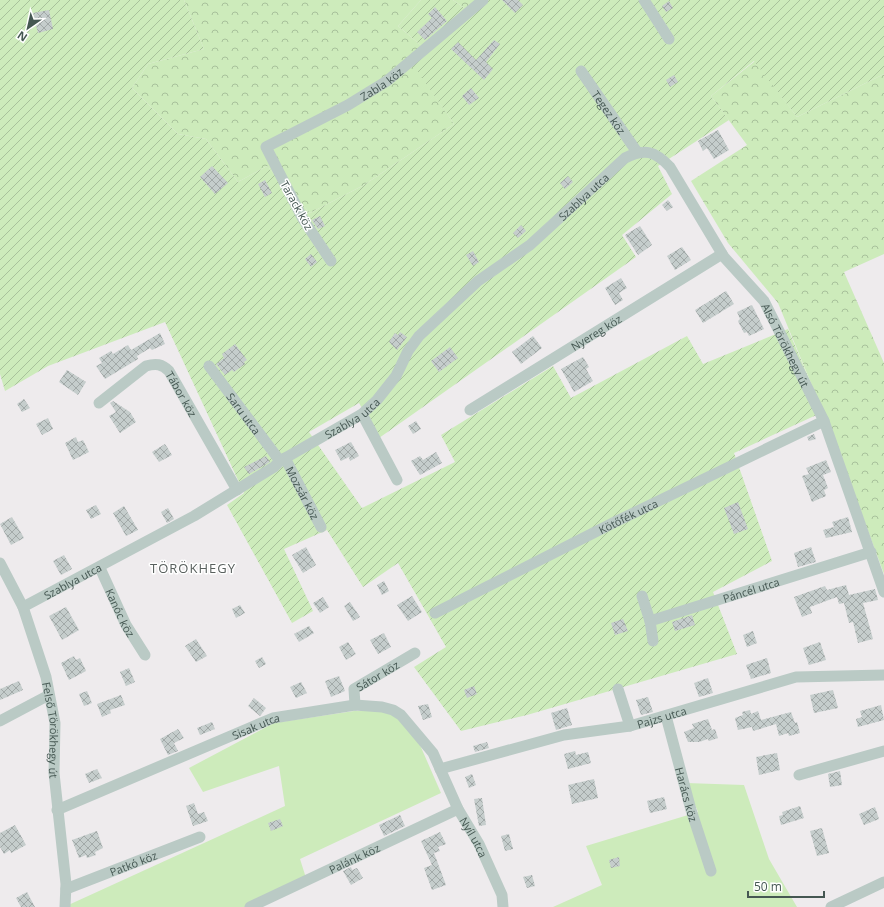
<svg xmlns="http://www.w3.org/2000/svg" width="884" height="907" viewBox="0 0 884 907" font-family="'Open Sans',sans-serif">
	<defs>
		<pattern id="forest-crowns" width="20" height="18" patternUnits="userSpaceOnUse"><rect width="20" height="18" fill="#cdebbb"/><path d="M2 6a3 3 0 1 1 6 0M12 15a3 3 0 1 1 6 0" fill="none" stroke="#a8c19b"/></pattern>
		<pattern id="garden-furrows" width="10" height="10" patternUnits="userSpaceOnUse"><rect width="10" height="10" fill="#cdebbb"/><path d="M-1 1l2-2M0 10L10 0M9 11l2-2" fill="none" stroke="#a8c19b"/></pattern>
		<pattern id="building-cross-hatch" width="8" height="8" patternUnits="userSpaceOnUse"><rect width="8" height="8" fill="#c5cdcc"/><path d="M0 0l8 8M0 8l8-8" fill="none" stroke="#a2a9a8"/></pattern>
	</defs>
	<rect width="100%" height="100%" fill="#eeebed"/>
	<g fill="#cdebbb">
		<path d="M354 711H380L397 716 413 729 441 793 300 859 306 878 245 907H64L285 806 279 766 203 792 189 768 274 723Z"/>
		<path d="M686 783 744 785 769 859 797 907H553L602 885 586 846 698 812Z"/>
	</g>
	<g fill="url(#forest-crowns)">
		<path d="M184 0H421L398 26 424 48 410 59 454 124 364 185 310 213 267 166 238 182 206 139 178 134 132 88 148 64 204 49Z"/>
		<path d="M453 0H478L467 10Z"/>
		<path d="M755 61 797 117 884 74V254L844 272 884 363V574L832 434 778 303 728 243 691 181 747 145 711 96Z"/>
	</g>
	<path fill="url(#garden-furrows)" d="M0 0H184L204 49 148 64 132 88 178 134 206 139 238 182 267 166 310 213 364 185 454 124 409 59 424 48 398 26 421 0H453L467 10 478 0H884V74L797 117 754 61 711 96 729 120 658 166 672 194 622 235 636 257 379 438 359 403 309 432 362 508 455 462 441 435 553 366 571 398 687 336 703 364 788 329 823 412 734 453 772 561 713 592 737 654 527 715 461 731 414 667 446 647 398 563 363 587 327 530 284 549 313 611 292 623 227 505 244 493 165 322 48 366 5 391 0 374Z"/>
	<g fill="url(#building-cross-hatch)">
		<path d="M502 0H518L523 5 515 13Z"/>
		<path d="M669 1 673 8 666 12 662 6Z"/>
		<path d="M435 7 447 21 425 40 417 32 432 18 428 14Z"/>
		<path d="M49 10 53 29 38 33 33 13Z"/>
		<path d="M494 40 500 44 486 62 493 69 484 80 451 49 458 42 476 60Z"/>
		<path d="M674 75 678 82 670 87 666 80Z"/>
		<path d="M471 88 479 98 469 105 462 96Z"/>
		<path d="M718 130 729 150 714 159 707 148 703 151 698 141Z"/>
		<path d="M212 166 228 183 215 194 200 177Z"/>
		<path d="M568 176 573 182 565 189 560 183Z"/>
		<path d="M265 180 272 193 265 197 258 184Z"/>
		<path d="M668 200 673 207 667 211 662 205Z"/>
		<path d="M320 216 325 226 318 229 312 220Z"/>
		<path d="M521 225 526 231 518 238 513 233Z"/>
		<path d="M640 226 652 245 638 255 625 235Z"/>
		<path d="M682 247 691 260 675 270 667 256Z"/>
		<path d="M473 251 479 262 473 266 466 255Z"/>
		<path d="M311 254 317 262 311 267 305 259Z"/>
		<path d="M621 278 627 288 619 293 623 300 615 305 605 288Z"/>
		<path d="M726 291 734 304 703 323 695 310Z"/>
		<path d="M752 305 764 329 749 336 747 332 744 333 738 321 740 319 737 312Z"/>
		<path d="M400 332 407 337 397 350 389 342 395 333 398 335Z"/>
		<path d="M160 333 165 344 152 350 150 348 137 356 138 359 105 379 96 366 102 363 99 358 111 351 113 354 128 345 131 350Z"/>
		<path d="M533 336 542 348 521 364 512 352Z"/>
		<path d="M235 344 247 360 244 362 245 364 234 372 232 370 225 375 216 364 224 358 222 354Z"/>
		<path d="M450 347 458 358 439 372 431 361Z"/>
		<path d="M583 357 589 367 586 369 593 381 574 392 561 369Z"/>
		<path d="M67 370 86 382 78 395 59 382Z"/>
		<path d="M24 399 30 408 22 412 17 404Z"/>
		<path d="M113 401 130 412 136 422 120 433 109 416 116 412 110 403Z"/>
		<path d="M48 418 53 429 42 435 36 424Z"/>
		<path d="M416 421 421 429 413 434 408 426Z"/>
		<path d="M814 434 816 439 809 441 807 437Z"/>
		<path d="M76 437 78 442 83 440 89 452 73 460 65 443Z"/>
		<path d="M351 442 359 456 350 461 349 457 341 461 335 450Z"/>
		<path d="M165 444 172 455 159 462 152 452Z"/>
		<path d="M436 452 442 463 420 475 411 461 420 456 423 460Z"/>
		<path d="M266 456 270 462 249 474 244 467Z"/>
		<path d="M826 460 831 472 823 475 828 488 824 490 826 496 812 502 802 476 809 474 806 468Z"/>
		<path d="M738 502 748 529 734 534 724 508Z"/>
		<path d="M96 505 101 514 91 519 86 510Z"/>
		<path d="M124 506 138 530 126 536 113 513Z"/>
		<path d="M168 508 174 519 167 523 161 512Z"/>
		<path d="M12 517 24 538 11 545 0 524Z"/>
		<path d="M848 517 852 532 826 538 823 530 834 527 832 522Z"/>
		<path d="M306 547 316 565 303 573 292 555Z"/>
		<path d="M811 547 816 562 798 567 794 553Z"/>
		<path d="M64 555 72 569 61 575 53 561Z"/>
		<path d="M384 581 389 591 382 595 377 585Z"/>
		<path d="M846 585 849 595 875 589 878 600 863 603 873 639 858 643 853 622 849 623 844 603 839 604 837 597 810 607 812 613 802 617 794 597 825 586 827 590Z"/>
		<path d="M412 596 422 612 408 621 397 605Z"/>
		<path d="M323 597 329 607 320 613 313 603Z"/>
		<path d="M350 602 360 617 353 621 344 606Z"/>
		<path d="M240 605 245 613 236 618 232 609Z"/>
		<path d="M66 607 79 630 62 640 49 616Z"/>
		<path d="M692 615 695 625 675 631 672 622Z"/>
		<path d="M623 619 628 631 615 635 611 623Z"/>
		<path d="M309 626 314 633 299 642 294 634Z"/>
		<path d="M753 631 757 643 747 647 743 635Z"/>
		<path d="M384 633 391 647 378 654 370 640Z"/>
		<path d="M196 639 207 656 196 662 185 646Z"/>
		<path d="M348 642 356 654 346 660 339 647Z"/>
		<path d="M820 642 826 660 809 665 803 648Z"/>
		<path d="M74 656 76 660 80 658 86 671 69 680 61 663Z"/>
		<path d="M262 657 266 664 259 668 255 661Z"/>
		<path d="M767 658 771 673 751 679 746 665Z"/>
		<path d="M129 668 135 682 126 686 120 672Z"/>
		<path d="M339 676 345 691 331 697 325 681Z"/>
		<path d="M708 678 713 693 699 697 694 683Z"/>
		<path d="M19 681 23 690 0 700V689Z"/>
		<path d="M301 682 307 693 296 698 290 687Z"/>
		<path d="M474 686 477 694 467 698 464 690Z"/>
		<path d="M833 690 838 708 814 713 810 695Z"/>
		<path d="M87 691 92 703 84 706 79 694Z"/>
		<path d="M121 695 125 705 110 710 111 713 102 717 97 704Z"/>
		<path d="M648 697 653 712 641 715 636 700Z"/>
		<path d="M254 698 266 708 260 716 248 706Z"/>
		<path d="M428 704 432 717 423 720 418 706Z"/>
		<path d="M881 705 884 720 858 727 856 719 862 717 860 711Z"/>
		<path d="M567 708 572 725 556 730 551 713Z"/>
		<path d="M750 710 751 714 758 711 761 720 791 712 795 723 797 722 800 733 789 736 788 733 779 736 776 724 753 731 752 727 738 730 735 718 743 715 742 712Z"/>
		<path d="M708 719 712 730 715 729 718 738 709 741 708 739 699 742H688L684 732 694 728 692 724Z"/>
		<path d="M212 722 215 729 200 735 197 728Z"/>
		<path d="M178 729 184 738 174 743 178 751 168 755 160 739Z"/>
		<path d="M487 742 489 748 475 752 473 746Z"/>
		<path d="M575 751 576 755 588 752 591 763 568 769 564 754Z"/>
		<path d="M777 753 780 770 759 775 756 757Z"/>
		<path d="M97 769 102 778 89 783 85 774Z"/>
		<path d="M840 771 842 785 830 787 828 774Z"/>
		<path d="M472 774 476 785 469 788 465 777Z"/>
		<path d="M594 779 598 798 572 804 568 785Z"/>
		<path d="M664 797 667 809 650 813 647 801Z"/>
		<path d="M482 798 486 825 479 826 474 799Z"/>
		<path d="M194 803 198 814 204 812 208 821 193 826 186 806Z"/>
		<path d="M800 806 804 818 781 825 779 816 783 815 782 812Z"/>
		<path d="M875 807 879 819 864 825 859 814Z"/>
		<path d="M400 815 405 826 384 836 379 825Z"/>
		<path d="M280 819 283 826 271 831 268 823Z"/>
		<path d="M15 825 26 845 11 853 10 850 4 854 0 847V833Z"/>
		<path d="M822 828 829 853 817 856 810 831Z"/>
		<path d="M97 831 103 848 95 852 96 855 87 858 86 855 79 858 72 840Z"/>
		<path d="M440 832 446 844 438 847 440 851 434 853 446 885 432 890 424 868 432 865 421 841Z"/>
		<path d="M509 834 513 849 505 851 501 836Z"/>
		<path d="M619 857 620 866 611 868 609 860Z"/>
		<path d="M351 867 352 870 357 868 363 878 351 885 343 871Z"/>
		<path d="M532 875 535 886 527 888 523 877Z"/>
		<path d="M27 892 35 907H21L16 898Z"/>
	</g>
	<g fill="none" stroke-linecap="round" stroke-linejoin="round">
		<g stroke="#bacac5" stroke-width="11">
			<path d="M644 0 669 39"/>
			<path id="s1" d="M581 71 637 152"/>
			<path id="s2" d="M331 261 303 219 266 147 348 105 387 81 483 0"/>
			<path id="s3" d="M209 366 280 461"/>
			<path id="s4" d="M99 403 146 366C156 363 162 364 169 371L237 490"/>
			<path id="s5" d="M470 410 722 254"/>
			<path d="M362 414 397 480"/>
			<path id="s6" d="M285 458 321 527"/>
			<path id="s7" d="M0 563 23 607 46 677 55 723 54 773 66 884 65 907"/>
			<path id="s8" d="M100 568 126 625 145 655"/>
			<path d="M642 596 650 621"/>
			<path id="s9" d="M23 607 194 516 274 467 280 461 362 414 377 400 396 376 408 351 419 336 478 281 530 245 625 158C645 148 655 151 670 167L724 257 764 301 824 421 884 592"/>
			<path id="s10" d="M435 613 617 521 824 421"/>
			<path id="s11" d="M653 641 650 621 871 552"/>
			<path d="M618 689 630 726"/>
			<path id="s12" d="M355 705 354 689 415 653"/>
			<path id="s13" d="M666 716 691 810 711 871"/>
			<path d="M0 721 49 695"/>
			<path id="s14" d="M440 769 564 735 630 726 796 677 884 675"/>
			<path d="M799 775 884 751"/>
			<path id="s15" d="M57 810 273 718 355 705 382 707 393 710 401 715 433 753 458 809 479 844 502 895 503 907"/>
			<path id="s16" d="M66 889 200 837"/>
			<path id="s17" d="M250 907 458 809"/>
			<path d="M831 907 884 882"/>
		</g>
	</g>
	<g text-anchor="middle" dominant-baseline="central" stroke-width="3" stroke-linejoin="round" paint-order="stroke">
		<g font-size="11" fill="#455752" stroke="#fff">
			<text stroke="none"><textPath href="#s2" startOffset="263">Zabla köz</textPath></text>
			<text stroke="none"><textPath href="#s1" startOffset="50">Tegez köz</textPath></text>
			<text stroke="none"><textPath href="#s9" startOffset="704">Szablya utca</textPath></text>
			<text transform="translate(297 205) rotate(61)">Tarack köz</text>
			<text stroke="none"><textPath href="#s5" startOffset="148">Nyereg köz</textPath></text>
			<text stroke="none"><textPath href="#s9" startOffset="1025">Alsó Törökhegy út</textPath></text>
			<text stroke="none"><textPath href="#s4" startOffset="111">Tábor köz</textPath></text>
			<text stroke="none"><textPath href="#s3" startOffset="59">Saru utca</textPath></text>
			<text stroke="none"><textPath href="#s9" startOffset="380">Szablya utca</textPath></text>
			<text stroke="none"><textPath href="#s6" startOffset="39">Mozsár köz</textPath></text>
			<text stroke="none"><textPath href="#s10" startOffset="216">Kötőfék utca</textPath></text>
			<text stroke="none"><textPath href="#s9" startOffset="56">Szablya utca</textPath></text>
			<text stroke="none"><textPath href="#s11" startOffset="126">Páncél utca</textPath></text>
			<text stroke="none"><textPath href="#s8" startOffset="49">Kanóc köz</textPath></text>
			<text stroke="none"><textPath href="#s12" startOffset="43">Sátor köz</textPath></text>
			<text stroke="none"><textPath href="#s14" startOffset="228">Pajzs utca</textPath></text>
			<text stroke="none"><textPath href="#s15" startOffset="216">Sisak utca</textPath></text>
			<text stroke="none"><textPath href="#s7" startOffset="177">Felső Törökhegy út</textPath></text>
			<text stroke="none"><textPath href="#s13" startOffset="81">Harács köz</textPath></text>
			<text stroke="none"><textPath href="#s15" startOffset="509">Nyíl utca</textPath></text>
			<text stroke="none"><textPath href="#s17" startOffset="115">Palánk köz</textPath></text>
			<text stroke="none"><textPath href="#s16" startOffset="72">Patkó köz</textPath></text>
		</g>
		<g font-size="13" letter-spacing="1" fill="#59605e" stroke="#fff">
			<text x="193" y="568">TÖRÖKHEGY</text>
		</g>
	</g>
	<g transform="translate(28 28) rotate(214)" stroke="#ffffff" stroke-width="3" paint-order="stroke">
	<path d="M0-3L7 15L0 10L-7 15Z" fill="#455752"/>
	<text y="-6" font-size="11" font-weight="bold" text-anchor="middle" fill="#455752">N</text>
	</g>
	<path d="M748 891v6h76v-6" fill="none" stroke="#455752" stroke-width="2"/>
	<text x="754" y="891" font-size="12" fill="#455752" stroke="#ffffff" stroke-width="3" paint-order="stroke">50 m</text>
</svg>
